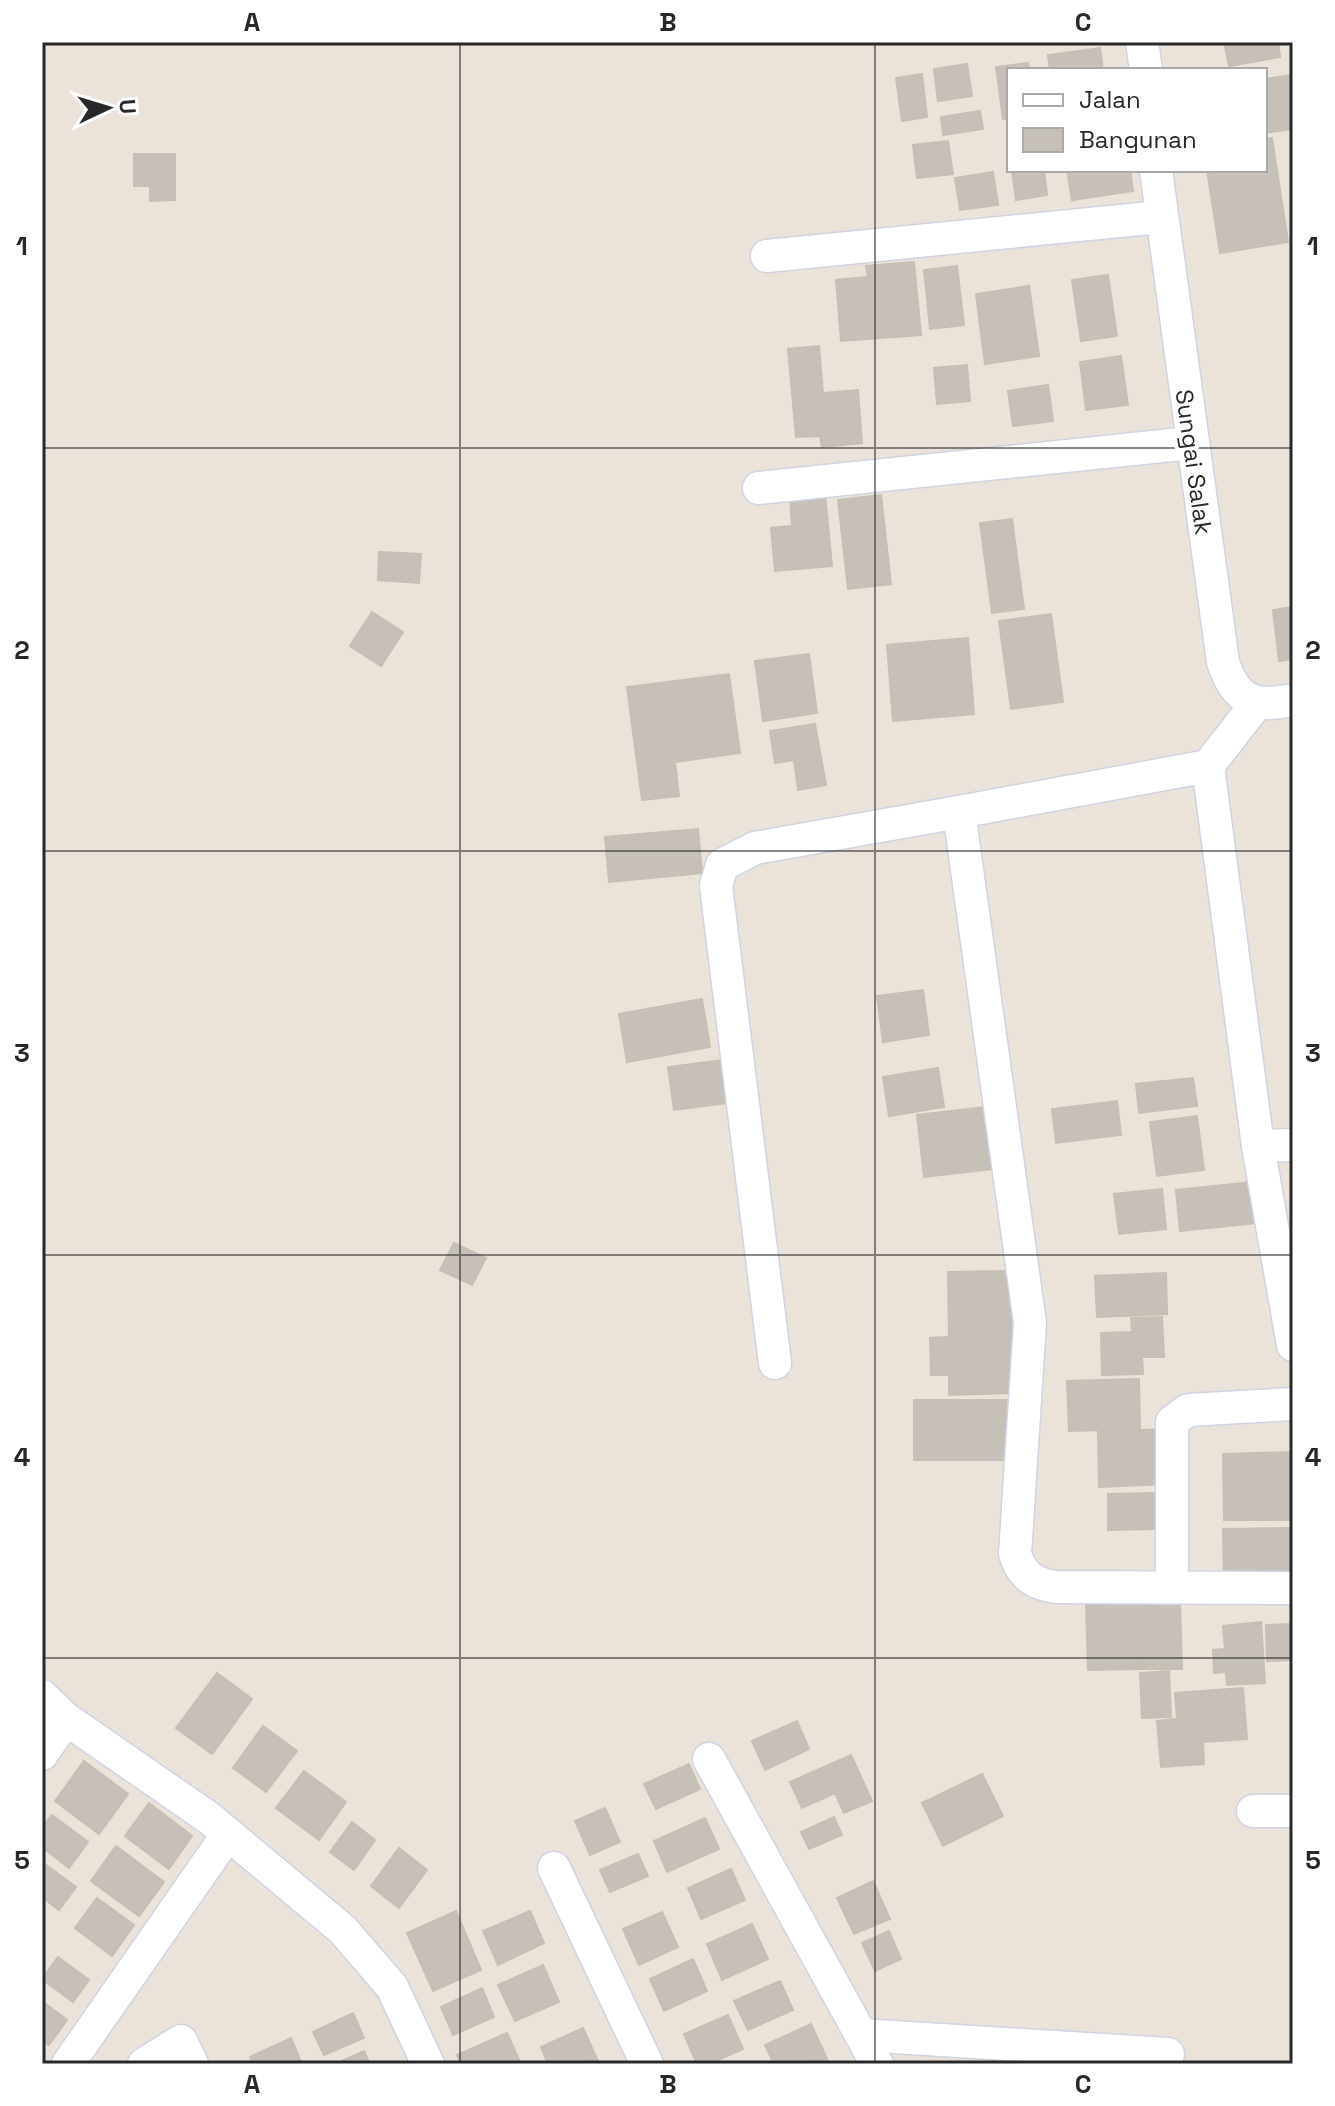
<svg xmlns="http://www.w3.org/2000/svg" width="1335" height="2106" viewBox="0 0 1335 2106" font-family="'Space Grotesk',sans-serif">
	<rect width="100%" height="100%" fill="#ebe3d9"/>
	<g fill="#c6c0b9" stroke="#c6bfb3" stroke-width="2">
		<path d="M1224 42H1278L1280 57 1229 66Z"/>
		<path d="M1100 48 1103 70H1050L1048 55Z"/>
		<path d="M1028 63 1029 70H1009V118L1003 119 996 67Z"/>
		<path d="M967 64 972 96 938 101 934 69Z"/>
		<path d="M922 74 927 117 902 121 896 78Z"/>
		<path d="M1293 75V129L1265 133V79Z"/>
		<path d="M980 111 983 129 943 135 941 117Z"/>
		<path d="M1272 138 1288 242 1220 253 1207 170H1265V139Z"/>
		<path d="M948 141 953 174 917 178 913 145Z"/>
		<path d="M134 154H175V200L150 201V186H134Z"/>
		<path d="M1012 170H1044L1047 195 1016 200Z"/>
		<path d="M1067 170H1130L1133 191 1072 200Z"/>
		<path d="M993 172 998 205 960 210 955 178Z"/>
		<path d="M914 262 921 335 841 341 836 280 868 277 866 266Z"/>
		<path d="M957 266 964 325 930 329 924 270Z"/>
		<path d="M1108 275 1117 336 1081 341 1072 280Z"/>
		<path d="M1029 286 1039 356 985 364 976 294Z"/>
		<path d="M819 346 823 393 858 390 862 443 822 447 820 436 796 437 788 349Z"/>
		<path d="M1121 356 1128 405 1086 410 1080 362Z"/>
		<path d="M967 365 970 401 937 404 934 368Z"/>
		<path d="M1048 385 1053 421 1013 426 1008 391Z"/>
		<path d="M825 494 832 566 775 571 771 528 792 526 790 498Z"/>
		<path d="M881 495 891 584 848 589 838 500Z"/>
		<path d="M1012 519 1024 609 992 613 980 523Z"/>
		<path d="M379 552 421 554 419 583 378 580Z"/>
		<path d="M1293 607V659L1279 661 1273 610Z"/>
		<path d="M372 612 403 632 381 666 350 646Z"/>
		<path d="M1051 614 1063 702 1011 709 999 621Z"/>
		<path d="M968 638 974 714 893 721 887 645Z"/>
		<path d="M809 654 817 713 763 721 755 661Z"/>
		<path d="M729 674 740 753 675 762 679 796 642 800 627 687Z"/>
		<path d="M815 724 826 785 798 790 794 760 775 763 770 731Z"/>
		<path d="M698 829 702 873 609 882 605 837Z"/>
		<path d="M923 990 929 1035 883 1042 877 996Z"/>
		<path d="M702 999 710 1047 627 1062 619 1014Z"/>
		<path d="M730 1059 736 1102 674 1110 668 1067Z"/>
		<path d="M938 1068 944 1107 889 1116 883 1077Z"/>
		<path d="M1193 1078 1197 1106 1139 1113 1136 1084Z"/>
		<path d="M1117 1101 1121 1135 1056 1143 1052 1109Z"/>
		<path d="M985 1107 992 1169 924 1177 917 1115Z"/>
		<path d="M1197 1116 1204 1170 1157 1176 1150 1122Z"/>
		<path d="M1252 1182 1256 1223 1180 1231 1176 1190Z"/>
		<path d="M1162 1189 1166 1229 1119 1234 1114 1194Z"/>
		<path d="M454 1243 486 1258 472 1285 440 1270Z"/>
		<path d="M1010 1271 1013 1393 949 1395V1375H931L930 1338 949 1337 948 1272Z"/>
		<path d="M1166 1273 1167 1314 1097 1317 1095 1276Z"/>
		<path d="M1162 1317 1164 1357H1142L1143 1374 1102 1375 1101 1333 1132 1332 1131 1318Z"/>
		<path d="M1139 1379 1140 1429 1069 1431 1067 1381Z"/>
		<rect x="914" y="1400" width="104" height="60"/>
		<path d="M1166 1429 1168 1484 1099 1487 1098 1432Z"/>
		<path d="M1292 1452V1520H1224L1223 1454Z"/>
		<path d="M1155 1493V1529L1108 1530V1494Z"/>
		<path d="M1290 1528 1291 1583 1224 1584 1223 1529Z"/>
		<path d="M1180 1603 1182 1669H1141V1604Z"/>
		<path d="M1141 1604V1669L1088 1670 1086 1605Z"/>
		<path d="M1261 1622 1265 1683 1227 1685 1226 1672 1214 1673 1213 1650 1225 1649 1223 1626Z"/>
		<path d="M1293 1624V1660L1267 1661 1266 1625Z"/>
		<path d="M1169 1671 1171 1717 1142 1718 1140 1673Z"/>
		<path d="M217 1673 252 1699 212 1754 176 1728Z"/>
		<path d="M1243 1688 1247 1739 1203 1742 1204 1764 1161 1767 1157 1721 1177 1719 1175 1693Z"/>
		<path d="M797 1721 809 1749 765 1770 752 1741Z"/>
		<path d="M263 1726 297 1751 266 1792 233 1768Z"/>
		<path d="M851 1755 872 1801 844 1813 835 1793 802 1808 790 1782Z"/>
		<path d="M84 1761 128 1794 99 1834 55 1801Z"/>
		<path d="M689 1764 700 1789 656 1809 644 1784Z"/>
		<path d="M304 1771 346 1802 319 1840 276 1808Z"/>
		<path d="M982 1774 1003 1816 943 1846 922 1803Z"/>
		<path d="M149 1803 192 1836 169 1869 125 1836Z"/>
		<path d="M605 1808 620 1842 590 1855 575 1821Z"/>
		<path d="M52 1815 88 1842 69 1868 42 1847V1827Z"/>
		<path d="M834 1817 842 1835 809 1849 801 1832Z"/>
		<path d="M705 1818 719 1849 667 1872 654 1841Z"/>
		<path d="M352 1822 375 1840 354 1870 330 1852Z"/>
		<path d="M116 1846 164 1882 139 1916 91 1881Z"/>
		<path d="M399 1848 427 1870 399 1908 371 1886Z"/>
		<path d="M638 1854 648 1876 610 1892 600 1870Z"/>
		<path d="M42 1862 76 1887 59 1910 42 1897Z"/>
		<path d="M731 1869 745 1900 701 1919 688 1888Z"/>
		<path d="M873 1881 890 1919 854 1934 837 1898Z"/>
		<path d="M97 1898 134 1925 112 1956 75 1928Z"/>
		<path d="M456 1911 481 1970 433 1991 407 1933Z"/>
		<path d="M530 1911 544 1943 498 1965 483 1931Z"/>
		<path d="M662 1912 678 1947 639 1965 623 1929Z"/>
		<path d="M752 1924 768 1959 722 1980 707 1944Z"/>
		<path d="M889 1931 901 1959 875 1971 862 1943Z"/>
		<path d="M58 1957 89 1980 73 2002 42 1979Z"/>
		<path d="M693 1959 707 1991 664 2011 650 1979Z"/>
		<path d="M543 1965 559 2002 515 2021 498 1985Z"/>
		<path d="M780 1981 793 2010 748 2030 734 2001Z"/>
		<path d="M482 1988 494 2017 453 2035 441 2007Z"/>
		<path d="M42 2001 67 2020 49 2045 42 2041Z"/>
		<path d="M353 2013 364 2038 324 2055 313 2032Z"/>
		<path d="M728 2015 743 2049 709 2064H697L684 2034Z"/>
		<path d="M811 2024 828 2061 774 2064 765 2045Z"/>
		<path d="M583 2028 598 2061 548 2064 541 2047Z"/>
		<path d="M507 2033 521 2064H461L457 2055Z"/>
		<path d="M291 2038 302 2064H253L250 2057Z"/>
		<path d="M364 2051 370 2064H335Z"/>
		<path d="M995 2052 1034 2053 1033 2064H994Z"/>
	</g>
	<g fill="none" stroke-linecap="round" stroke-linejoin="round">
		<g stroke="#cfd3e2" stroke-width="35">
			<g id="street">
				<path d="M1142 42 1146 70"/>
				<path d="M1156 170 1223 662C1236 701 1253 708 1293 700"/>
				<path d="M767 256 1160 217"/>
				<path d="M759 488 1191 443"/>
				<path d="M1257 703 1208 766 959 812 1030 1323 1015 1554C1022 1576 1034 1584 1056 1587L1293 1588"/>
				<path d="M1208 766 1258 1146 1293 1345"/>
				<path d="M1258 1146 1293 1145"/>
				<path d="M775 1363 716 886 722 865 755 848 959 812"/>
				<path d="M1172 1587V1422L1188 1410 1293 1404"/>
				<path d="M42 1696 66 1719 209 1818 343 1930 392 1987 428 2064"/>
				<path d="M42 1754 66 1719"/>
				<path d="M709 1759 877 2064"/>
				<path d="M1253 1811H1293"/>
				<path d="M554 1868 647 2064"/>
				<path d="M861 2035 1168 2054"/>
				<path d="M68 2064 228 1834"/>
				<path d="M144 2064 181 2041 192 2064"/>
			</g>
		</g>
		<use href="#street" stroke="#fff" stroke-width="32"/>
	</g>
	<path fill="none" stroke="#282828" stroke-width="2" stroke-opacity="0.55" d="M460 42V2064M875 42V2064M42 448H1293M42 851H1293M42 1255H1293M42 1658H1293"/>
	<g text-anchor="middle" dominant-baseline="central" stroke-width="8" stroke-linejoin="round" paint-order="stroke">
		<g font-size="24" fill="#282828" stroke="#fff">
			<text transform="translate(1194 462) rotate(82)">Sungai Salak</text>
		</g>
	</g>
	<rect width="1335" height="2106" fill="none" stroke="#ffffff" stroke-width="88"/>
	<rect x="1007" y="68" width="260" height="104" fill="#ffffff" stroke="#a9a9a9" stroke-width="2"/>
	<rect x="1023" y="94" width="40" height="12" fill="#ffffff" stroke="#a9a9a9" stroke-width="2"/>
	<text x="1079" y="108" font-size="24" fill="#282828">Jalan</text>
	<rect x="1023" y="128" width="40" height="24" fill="#c6c0b9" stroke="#a9a9a9" stroke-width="2"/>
	<text x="1079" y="148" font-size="24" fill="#282828">Bangunan</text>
	<g transform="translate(108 108) rotate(86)" stroke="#ffffff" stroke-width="6" paint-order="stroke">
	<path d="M0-6L14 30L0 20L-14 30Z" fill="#282828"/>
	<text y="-12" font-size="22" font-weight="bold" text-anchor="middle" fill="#282828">U</text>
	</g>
	<rect x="44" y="44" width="1247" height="2018" fill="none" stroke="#282828" stroke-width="3"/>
	<g font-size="26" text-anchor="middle" font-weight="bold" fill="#282828">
		<text x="252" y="31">A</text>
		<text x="668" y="31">B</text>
		<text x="1083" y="31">C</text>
		<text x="22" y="255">1</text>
		<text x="1313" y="255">1</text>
		<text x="22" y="659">2</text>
		<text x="1313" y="659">2</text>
		<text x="22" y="1062">3</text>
		<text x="1313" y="1062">3</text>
		<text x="22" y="1466">4</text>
		<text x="1313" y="1466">4</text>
		<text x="22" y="1869">5</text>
		<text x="1313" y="1869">5</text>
		<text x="252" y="2093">A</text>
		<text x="668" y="2093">B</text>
		<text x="1083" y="2093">C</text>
	</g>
</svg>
